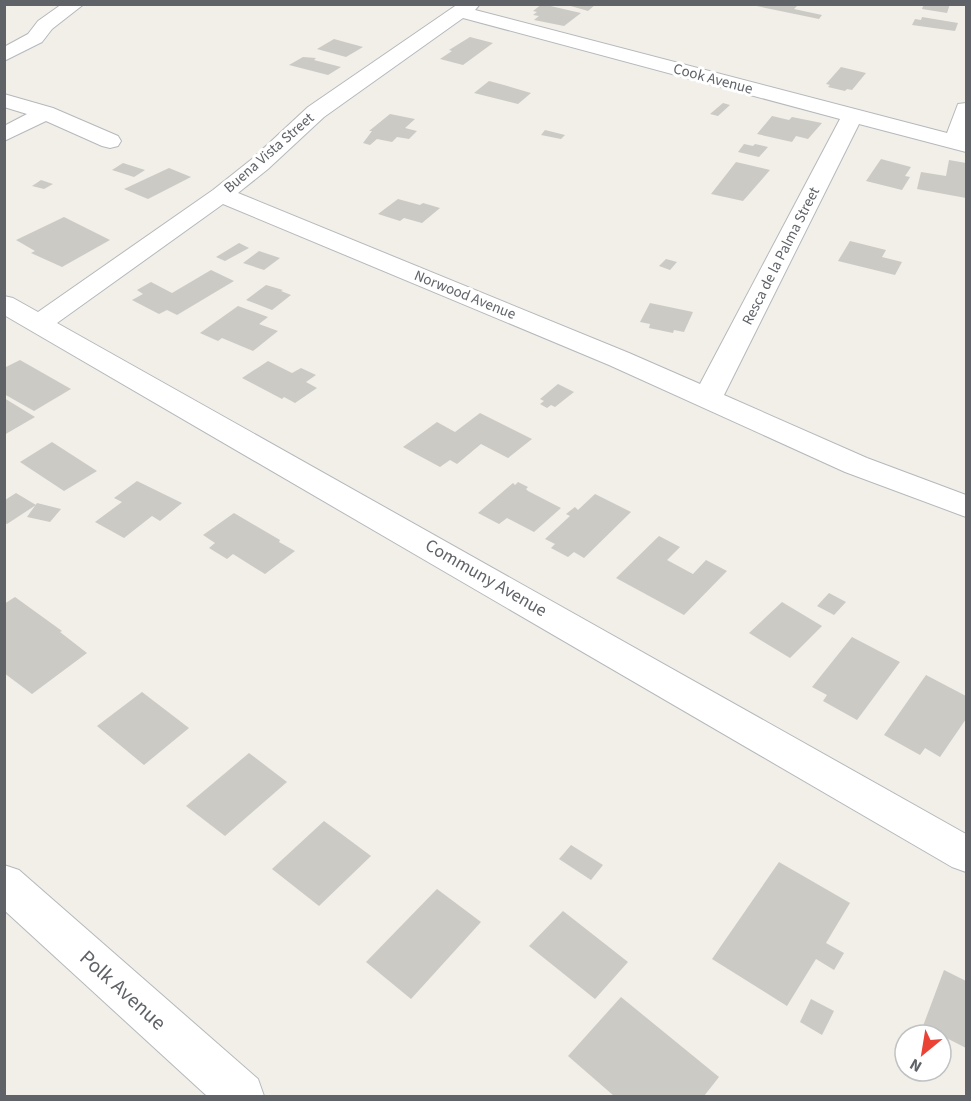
<svg xmlns="http://www.w3.org/2000/svg" width="971" height="1101" viewBox="0 0 971 1101" font-family="'Source Sans 3',sans-serif">
	<rect width="100%" height="100%" fill="#f1efe8"/>
	<g fill="#cccac5">
		<path d="M542 4 572 11 581 13 564 26 534 20 539 16 533 15 537 12 533 11Z"/>
		<path d="M564 4H596L588 11Z"/>
		<path d="M747 4H799L794 9 822 15 819 19Z"/>
		<path d="M924 4H950L947 13 922 9Z"/>
		<path d="M922 17 958 23 955 31 912 25 915 19 921 20Z"/>
		<path d="M470 37 493 43 463 65 440 59 452 51 449 50Z"/>
		<path d="M334 39 363 47 346 57 317 49Z"/>
		<path d="M303 57 316 58 314 60 341 67 328 75 289 65Z"/>
		<path d="M841 67 866 73 852 90 847 89 845 91 828 87 830 85 826 84Z"/>
		<path d="M489 81 504 85 531 93 518 104 474 93Z"/>
		<path d="M723 103 730 105 718 116 710 114Z"/>
		<path d="M390 114 415 119 405 128 417 131 409 139 397 137 392 142 377 139 370 145 363 143 372 131H369Z"/>
		<path d="M772 116 789 120 792 117 822 123 808 139 796 136 792 142 757 134Z"/>
		<path d="M545 130 565 135 561 139 541 135Z"/>
		<path d="M744 144 753 146 755 144 768 147 759 157 738 152Z"/>
		<path d="M881 159 911 167 905 176 910 177 902 190 866 181Z"/>
		<path d="M949 160 966 163V198L917 189 921 172 946 176Z"/>
		<path d="M736 162 770 170 743 201 711 194Z"/>
		<path d="M123 163 145 170 134 177 112 170Z"/>
		<path d="M169 168 191 177 148 199 124 189Z"/>
		<path d="M41 180 53 184 44 189 32 186Z"/>
		<path d="M398 199 420 205 423 203 440 208 422 223 404 218 400 221 378 214Z"/>
		<path d="M64 217 110 240 62 267 31 253 35 251 16 240Z"/>
		<path d="M850 241 886 250 882 257 902 262 895 275 838 261Z"/>
		<path d="M239 243 249 248 225 261 216 257Z"/>
		<path d="M259 251 280 258 264 270 243 263Z"/>
		<path d="M666 259 677 262 670 270 659 266Z"/>
		<path d="M211 270 234 281 177 315 167 310 159 314 132 300 143 294 137 290 151 282 172 293Z"/>
		<path d="M266 285 283 290 281 291 291 295 272 310 246 300Z"/>
		<path d="M650 303 693 312 684 332 674 330 673 333 649 328 650 324 640 322Z"/>
		<path d="M238 306 268 317 259 324 278 331 253 351 222 338 218 341 200 333Z"/>
		<path d="M20 360 71 389 34 411 4 394V368Z"/>
		<path d="M268 361 292 373 301 368 316 375 306 382 317 388 295 403 284 397 282 399 242 378Z"/>
		<path d="M558 384 574 392 555 407 551 405 547 408 540 404 544 401 540 399Z"/>
		<path d="M4 398 35 417 4 435Z"/>
		<path d="M480 413 532 439 508 458 481 444 457 464 450 460 440 467 403 447 437 422 455 432Z"/>
		<path d="M52 442 97 471 64 491 20 462Z"/>
		<path d="M137 481 182 503 160 521 152 516 124 538 95 522 122 502 114 498Z"/>
		<path d="M518 482 528 487 526 489 528 491 561 508 534 532 507 518 499 524 478 513 513 483 515 485Z"/>
		<path d="M16 493 36 505 7 524 5 523V500Z"/>
		<path d="M595 494 631 512 584 558 574 552 568 557 551 548 555 544 545 539 570 516 566 514 575 507 578 510Z"/>
		<path d="M37 503 61 509 50 522 27 517Z"/>
		<path d="M234 513 280 540 279 542 295 551 265 574 233 554 227 559 209 548 215 543 203 535Z"/>
		<path d="M659 536 680 547 667 560 693 574 706 560 727 571 684 615 616 578Z"/>
		<path d="M829 593 846 602 834 615 817 606Z"/>
		<path d="M15 597 62 631 60 632 87 653 32 694 4 673V604Z"/>
		<path d="M782 602 822 626 790 658 749 633Z"/>
		<path d="M852 637 900 662 857 720 823 701 827 695 812 687Z"/>
		<path d="M926 675 966 696V719L940 757 925 748 920 755 884 735Z"/>
		<path d="M142 692 189 728 144 765 97 726Z"/>
		<path d="M249 753 287 782 225 836 186 806Z"/>
		<path d="M324 821 371 856 319 906 272 869Z"/>
		<path d="M571 845 603 865 591 880 559 859Z"/>
		<path d="M779 862 850 903 826 943 844 953 834 970 816 959 787 1006 712 959Z"/>
		<path d="M437 889 481 922 411 999 366 962Z"/>
		<path d="M563 911 628 962 595 999 529 946Z"/>
		<path d="M944 970 966 981V1048L923 1026Z"/>
		<path d="M621 997 719 1077 704 1096H614L568 1056Z"/>
		<path d="M811 999 834 1011 822 1035 800 1022Z"/>
	</g>
	<g fill="none" stroke-linecap="round" stroke-linejoin="round">
		<g stroke="#b5b8bc" stroke-width="2">
			<g id="street">
				<path d="M62 4H84L52 29 42 42 4 61V47L28 34 38 21Z"/>
				<path d="M458 4H480L475 10 947 133 958 104 966 103V152L859 124 724 395 867 458 966 495V517L845 472 609 365 223 204 57 323 966 834V872L952 867 4 315V296L13 298 38 312 213 190 252 159 308 107ZM463 18 840 119 700 384 629 353 238 193 268 169 324 117Z"/>
				<path d="M4 94 53 108 118 136 121 141 118 146 110 148 102 146 46 121 4 141V126L27 114 4 107Z"/>
				<path d="M4 865 19 870 258 1079 264 1096H207L4 910Z"/>
			</g>
		</g>
		<use href="#street" fill="#fff" fill-rule="evenodd"/>
	</g>
	<g text-anchor="middle" dominant-baseline="central" stroke-width="6" stroke-linejoin="round" paint-order="stroke">
		<g font-size="15" fill="#5f6368" stroke="#fff">
			<text transform="translate(713 79) rotate(15)">Cook Avenue</text>
			<text transform="translate(269 153) rotate(-41)">Buena Vista Street</text>
			<text transform="translate(781 256) rotate(-63)">Resca de la Palma Street</text>
			<text transform="translate(465 295) rotate(22)">Norwood Avenue</text>
		</g>
		<g font-size="18" fill="#5f6368" stroke="#fff">
			<text transform="translate(486 578) rotate(30)">Communy Avenue</text>
		</g>
		<g font-size="21" fill="#5f6368" stroke="#fff">
			<text transform="translate(123 990) rotate(42)">Polk Avenue</text>
		</g>
	</g>
	<rect width="971" height="1101" fill="none" stroke="#5f6368" stroke-width="12"/>
	<g transform="translate(923 1053) rotate(210)"><circle r="28" fill="#ffffff" stroke="#bfc1c3" stroke-width="1.5"/>
	<path d="M0-4.5L10 22L0 15L-10 22Z" fill="#ea4335"/>
	<text y="-9" font-size="16" font-weight="bold" text-anchor="middle" fill="#5f6368">N</text>
	</g>
</svg>
